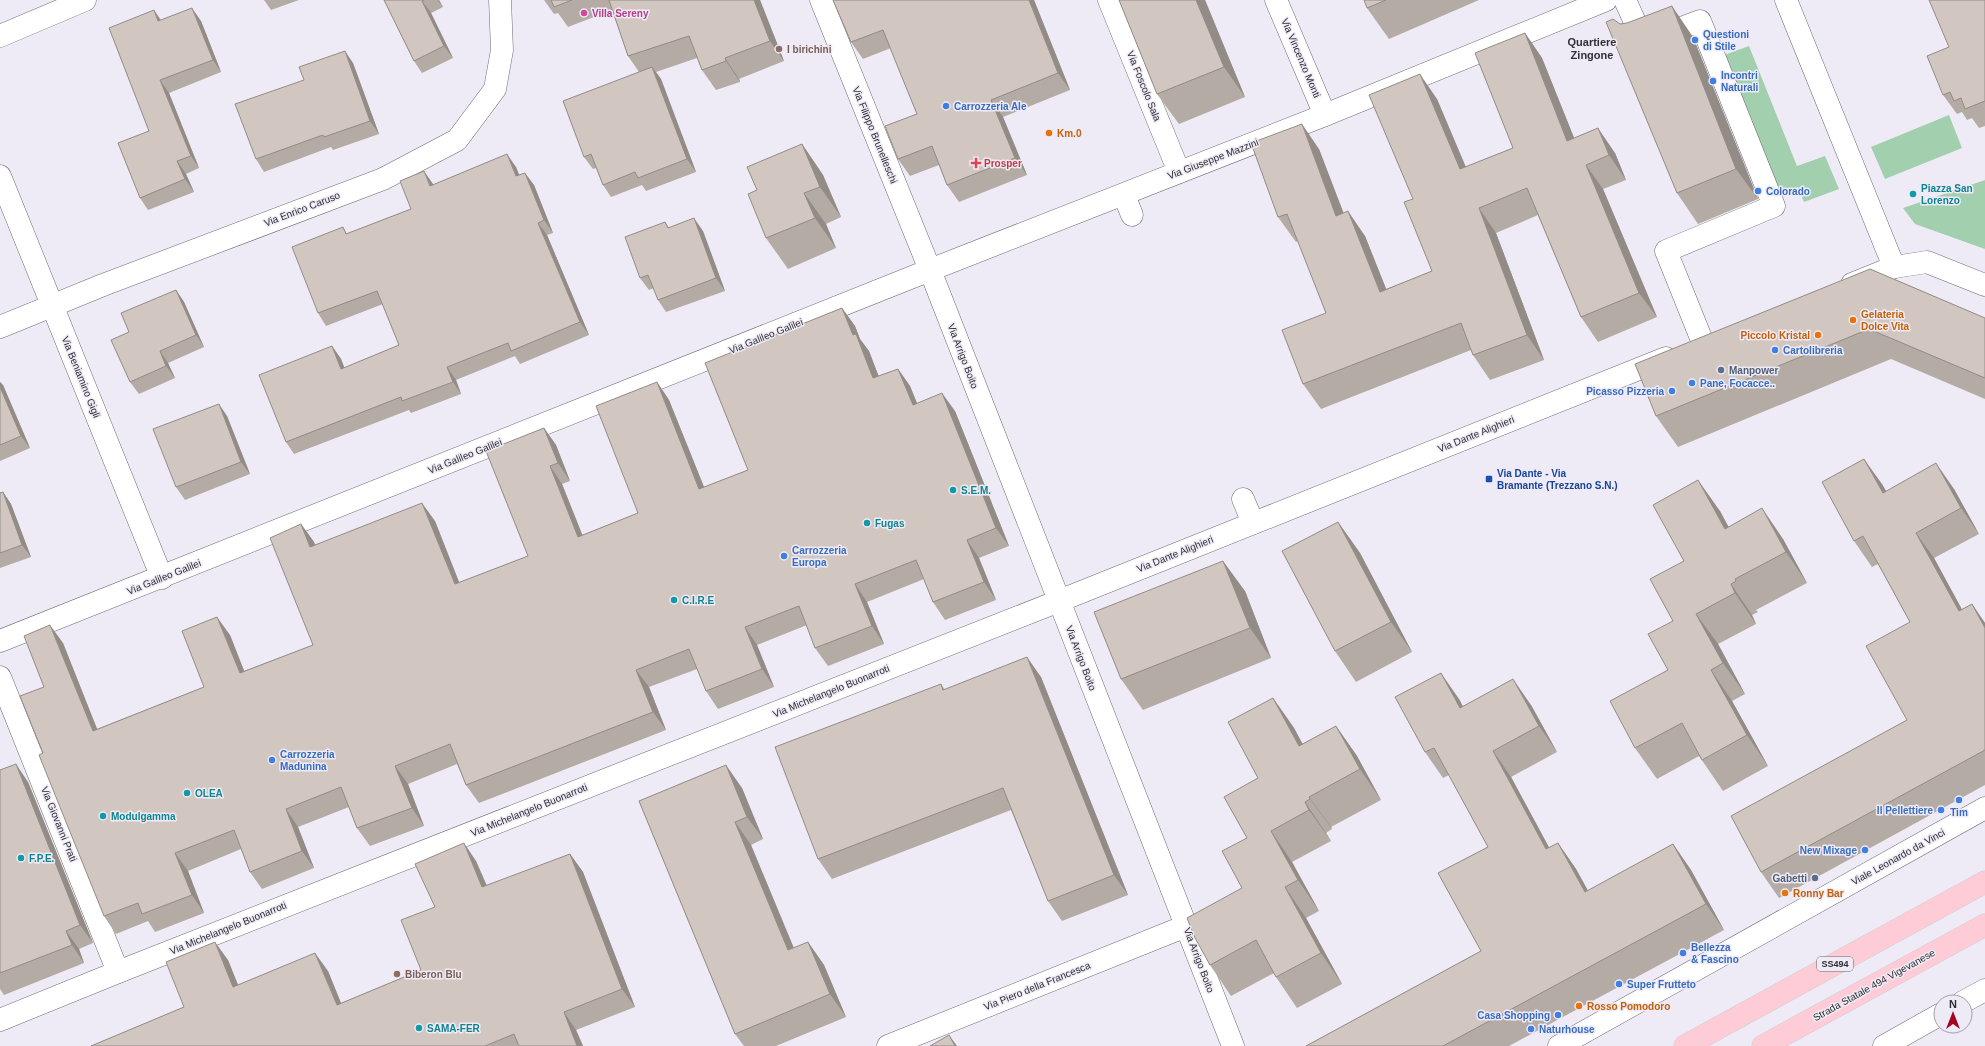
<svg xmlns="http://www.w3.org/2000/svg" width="1985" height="1046" viewBox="0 0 1985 1046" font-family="Arial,sans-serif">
	<rect width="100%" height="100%" fill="#efebf6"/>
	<g fill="#a2cfad">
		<path d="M1749 46 1797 166 1825 156 1839 189 1804 202 1798 187 1781 195 1724 55Z"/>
		<path d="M1949 115 1962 148 1885 179 1871 147Z"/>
		<path d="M1985 180V249L1915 224 1903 208Z"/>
	</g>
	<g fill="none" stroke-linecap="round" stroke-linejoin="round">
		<g stroke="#6f6b75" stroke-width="23">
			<g id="minor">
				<path d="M821 0 930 270 1233 1046"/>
				<path d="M1109 0 1179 172"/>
				<path d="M1276 0 1325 115"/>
				<path d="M1625 0 1644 42 1700 21 1774 206 1666 251 1703 343"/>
				<path d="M1786 0 1894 267"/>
				<path d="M0 36 85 0"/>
				<path d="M0 176 162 578"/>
				<path d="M1124 195 1132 215"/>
				<path d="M1852 284 1894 267 1927 262 1985 285"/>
				<path d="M0 327 103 285 383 179 457 140 495 89 502 50 500 0"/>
				<path d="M1243 499 1253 523"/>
				<path d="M0 641 930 270 1325 115 1606 0"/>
				<path d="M0 677 118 972"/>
				<path d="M1963 1002 1985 990"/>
				<path d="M0 1020 118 972 1059 601 1666 358"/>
				<path d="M888 1046 1186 926"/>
				<path d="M1559 1046 1985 808"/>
				<path d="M1884 1046 1941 1014"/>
			</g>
		</g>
		<g stroke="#cdcccd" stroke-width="23">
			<g id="major">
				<path d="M1685 1046 1985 882"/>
				<path d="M1763 1046 1985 925"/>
			</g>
		</g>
		<use href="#minor" stroke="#fff" stroke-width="22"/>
		<use href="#major" stroke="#fdccd7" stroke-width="22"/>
	</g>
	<g fill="#b4aba5">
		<path d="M264 0H299L271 10Z"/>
		<path d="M384 0H439L443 7 431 13 453 58 422 73 414 61Z"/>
		<path d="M544 0H760L784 61 739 79 740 82 716 90 702 70 697 58 656 72 661 79 696 172 646 191 642 185 611 197 603 185 596 168 593 169 584 157 639 72 628 56 612 10 568 27 558 13 554 14Z"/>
		<path d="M833 0H1034L1070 90 1003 117 1027 175 959 202 947 185 939 165 910 176 898 159 917 114 891 48 863 59 851 42Z"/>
		<path d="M1119 0H1205L1245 97 1179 124 1157 94Z"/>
		<path d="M1364 0H1479L1389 39 1367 8Z"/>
		<path d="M1985 0V126L1979 128 1972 118 1967 120 1962 112 1957 114 1943 95 1949 47Z"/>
		<path d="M154 10 161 20 201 21 221 72 169 93 199 168 186 174 194 192 148 210 140 198 149 131Z"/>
		<path d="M1620 24 1693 37 1758 199 1698 224 1677 193Z"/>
		<path d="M1525 33 1542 58 1574 138 1615 153 1626 180 1603 189 1657 317 1598 342 1581 317 1538 215 1496 233 1544 360 1490 380 1473 355 1471 350 1321 409 1303 384 1326 313 1298 241 1296 242 1278 217 1319 149 1343 213 1365 236 1386 289 1432 271 1413 199 1437 99 1466 167 1513 148Z"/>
		<path d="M353 63 379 134 333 150 331 147 264 172 256 159Z"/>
		<path d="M802 144 823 175 841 217 826 224 836 248 788 269 766 238 757 190Z"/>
		<path d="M516 167 519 175 534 185 553 233 547 235 589 335 520 364 515 356 456 380 461 394 411 413 409 410 294 454 286 442 332 346 341 359 344 368 399 345 383 304 326 326 318 313 343 227 347 234 411 209 433 184V185Z"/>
		<path d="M665 222 669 228 703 231 725 291 666 312 658 300 654 288 649 290 640 278Z"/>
		<path d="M1870 269 1985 318V399L1891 359 1678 447 1656 416Z"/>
		<path d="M176 290 184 302 204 347 168 363 175 378 139 394 130 382 129 332Z"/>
		<path d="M842 308 855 326 860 339 869 351 878 376 898 369 910 386 917 403 955 411 1009 546 979 558 996 600 945 620 933 602 924 579 867 602 884 644 828 666 815 648 807 625 757 645 774 687 718 709 706 691 697 669 649 687 666 730 479 803 466 785 457 764 408 784 424 826 370 846 357 828 349 807 298 827 314 868 262 889 250 872 241 849 188 871 204 913 155 932 148 921 116 934 104 916 43 753 44 687 63 643 97 729 204 687 230 635 244 671 313 645 301 524 314 542 315 545 435 521 459 583 528 556 544 428 556 445 570 481 562 484 582 535 638 513 657 382 669 400 704 487 748 470Z"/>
		<path d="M0 382 3 385 30 448 0 461Z"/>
		<path d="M227 416 250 474 185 500 176 487Z"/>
		<path d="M1882 484 1886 491 1954 489 1979 534 1934 558 1962 610 1972 604 1985 623V785L1779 898 1761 872 1907 720 1910 622 1878 564 1872 567 1854 541Z"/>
		<path d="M3 492 11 504 31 557 0 568V493Z"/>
		<path d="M1720 511 1728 527 1783 539 1807 583 1756 610 1758 612 1752 615 1756 624 1718 644 1745 694 1732 701 1768 766 1723 791 1699 756 1657 779 1635 748 1668 670 1673 621 1684 561Z"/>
		<path d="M1338 522 1360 553 1412 652 1356 682 1335 651Z"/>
		<path d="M1245 591 1271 658 1143 710 1121 679Z"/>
		<path d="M1041 677 1128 895 1062 921 1048 901 1011 810 832 879 818 859 941 684 945 690Z"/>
		<path d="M1273 698 1294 728 1302 744 1336 726 1357 756 1381 800 1331 827 1332 829 1326 833 1331 841 1292 862 1319 911 1306 918 1342 984 1297 1008 1276 977 1274 973 1231 996 1210 965 1242 888 1247 838Z"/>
		<path d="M1459 699 1463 707 1531 705 1557 752 1511 777 1549 848 1558 843 1576 869 1588 891 1673 844 1691 870 1724 930 1509 1046H1306L1481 951 1488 847 1449 775 1443 778 1425 752Z"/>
		<path d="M0 770 28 782 93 943 79 949 84 963 4 995 0 989Z"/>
		<path d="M742 788 763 839 751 845 794 948 808 942 824 965 846 1017 776 1046H744L735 1034 639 801Z"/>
		<path d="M570 854 583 872 635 1007 576 1030 583 1046H91L184 1007 228 960 238 985 328 971 341 1003 421 970 435 907 476 861 487 886Z"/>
	</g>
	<g fill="#928b86">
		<path d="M438 0H439L443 7Z"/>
		<path d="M754 0H760L784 61 770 41Z"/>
		<path d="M1029 0H1034L1070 90 1058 73Z"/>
		<path d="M1196 0H1205L1245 97 1224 67Z"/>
		<path d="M422 1 431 13 453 58 444 46Z"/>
		<path d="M1672 6 1693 37 1758 199 1736 169Z"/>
		<path d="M192 8 201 21 221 72 213 60Z"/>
		<path d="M154 10 162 23 158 21Z"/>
		<path d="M1525 33 1542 58 1585 165 1567 141Z"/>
		<path d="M345 51 353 63 379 134 370 121Z"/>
		<path d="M725 58 739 79 740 82 726 61Z"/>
		<path d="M652 67 661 79 696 172 687 159Z"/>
		<path d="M1420 74 1437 99 1477 194 1460 169Z"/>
		<path d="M160 80 169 93 199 168 191 156Z"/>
		<path d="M991 100 1003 117 1027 175 1015 158Z"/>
		<path d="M1302 124 1319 149 1354 240 1336 216Z"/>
		<path d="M1598 128 1615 153 1626 180 1609 155Z"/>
		<path d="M802 144 823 175 841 217 820 187Z"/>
		<path d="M507 154 516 167 525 189 516 176Z"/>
		<path d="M177 161 186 174 194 192 185 179Z"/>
		<path d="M1586 165 1603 189 1657 317 1639 293Z"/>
		<path d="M424 171 433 184 439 198 430 186Z"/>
		<path d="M525 173 534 185 553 233 544 220Z"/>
		<path d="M804 193 826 224 836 248 815 218Z"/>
		<path d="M1479 208 1496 233 1544 360 1527 335Z"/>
		<path d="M1348 211 1365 236 1397 316 1380 292Z"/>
		<path d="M694 218 703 231 725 291 716 278Z"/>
		<path d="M538 223 547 235 589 335 580 322Z"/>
		<path d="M176 290 184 302 204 347 196 335Z"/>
		<path d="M842 308 855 326 860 339 869 351 886 395 873 378 853 335Z"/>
		<path d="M332 346 341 359 350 382 341 369Z"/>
		<path d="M160 351 168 363 175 378 166 366Z"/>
		<path d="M447 367 456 380 461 394 453 382Z"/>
		<path d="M898 369 910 386 925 423 913 405Z"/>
		<path d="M0 382 3 385 30 448 21 436 0 387Z"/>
		<path d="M657 382 669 400 712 507 699 489Z"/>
		<path d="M942 393 955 411 1009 546 996 528Z"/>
		<path d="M219 404 227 416 250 474 241 462Z"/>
		<path d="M544 428 556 445 570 481 558 463Z"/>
		<path d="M1864 459 1882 484 1901 518 1883 493Z"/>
		<path d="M1936 463 1954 489 1979 534 1961 508Z"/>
		<path d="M550 466 562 484 590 554 578 537Z"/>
		<path d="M1698 480 1720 511 1746 559 1725 529Z"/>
		<path d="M3 492 11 504 31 557 22 545Z"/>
		<path d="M422 503 435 521 467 602 455 584Z"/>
		<path d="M1762 508 1783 539 1807 583 1786 552Z"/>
		<path d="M1338 522 1360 553 1412 652 1391 622Z"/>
		<path d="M301 524 314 542 323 565 310 547Z"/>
		<path d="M1916 533 1934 558 1977 637 1959 611Z"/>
		<path d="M967 540 979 558 996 600 984 582Z"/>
		<path d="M1223 561 1245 591 1271 658 1250 628Z"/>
		<path d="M855 584 867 602 884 644 872 626Z"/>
		<path d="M1731 584 1752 615 1756 624 1735 593Z"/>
		<path d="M1972 604 1985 623V628Z"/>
		<path d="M1696 614 1718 644 1745 694 1723 663Z"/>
		<path d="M217 617 230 635 252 691 240 673Z"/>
		<path d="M50 625 63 643 105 749 93 731Z"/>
		<path d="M745 627 757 645 774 687 762 669Z"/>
		<path d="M1027 657 1041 677 1128 895 1114 875Z"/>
		<path d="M636 670 649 687 666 730 653 712Z"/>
		<path d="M1711 670 1732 701 1768 766 1747 735Z"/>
		<path d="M1441 673 1459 699 1478 734 1460 708Z"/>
		<path d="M1513 679 1531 705 1557 752 1539 726Z"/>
		<path d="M1273 698 1294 728 1320 776 1299 746Z"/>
		<path d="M1336 726 1357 756 1381 800 1360 769Z"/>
		<path d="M1493 751 1511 777 1564 875 1546 849Z"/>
		<path d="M16 764 28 782 93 943 80 925Z"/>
		<path d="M726 765 742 788 763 839 747 817Z"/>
		<path d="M395 766 408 784 424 826 412 808Z"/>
		<path d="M1309 797 1331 827 1332 829 1310 799Z"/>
		<path d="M1305 802 1326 833 1331 841 1309 810Z"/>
		<path d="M286 809 298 827 314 868 302 851Z"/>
		<path d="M735 822 751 845 804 973 788 950Z"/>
		<path d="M1271 831 1292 862 1319 911 1298 880Z"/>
		<path d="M464 843 476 861 495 905 482 887Z"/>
		<path d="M1558 843 1576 869 1603 918 1585 892Z"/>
		<path d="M1673 844 1691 870 1724 930 1706 904Z"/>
		<path d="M175 853 188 871 204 913 192 895Z"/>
		<path d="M570 854 583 872 635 1007 622 989Z"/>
		<path d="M1285 887 1306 918 1342 984 1321 953Z"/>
		<path d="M66 931 79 949 84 963 72 945Z"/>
		<path d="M215 942 228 960 246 1005 233 987Z"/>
		<path d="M808 942 824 965 846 1017 830 994Z"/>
		<path d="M315 953 328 971 349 1023 337 1005Z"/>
		<path d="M564 1012 576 1030 583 1046H577Z"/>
		<path d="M949 1035 957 1046H955Z"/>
	</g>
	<g fill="#d1c7c0" stroke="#928b86">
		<path d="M384 0H424L422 1 444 46 414 61Z"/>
		<path d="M551 0H572L554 7Z"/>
		<path d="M609 0H754L770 41 725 58 726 61 702 70 689 36 628 56Z"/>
		<path d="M833 0H1029L1058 73 991 100 1015 158 947 185 932 146 898 159 885 126 917 114 899 70 883 30 851 42Z"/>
		<path d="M1119 0H1196L1224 67 1157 94Z"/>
		<path d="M1364 0H1386L1367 8Z"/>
		<path d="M1929 0H1985V101L1965 109 1961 98 1954 101 1950 92 1943 95 1927 56 1949 47Z"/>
		<path d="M1672 6 1736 169 1677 193 1606 22 1613 19 1620 24 1627 23Z"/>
		<path d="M192 8 213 60 160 80 191 156 177 161 185 179 140 198 118 143 149 131 109 28 154 10 158 21Z"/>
		<path d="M1525 33 1567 141 1598 128 1609 155 1586 165 1639 293 1581 317 1527 188 1479 208 1527 335 1473 355 1461 323 1303 384 1282 330 1326 313 1287 214 1278 217 1251 143 1302 124 1336 216 1348 211 1380 292 1432 271 1404 202 1413 199 1369 95 1420 74 1460 169 1513 148 1475 53Z"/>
		<path d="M345 51 370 121 324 137 323 135 256 159 235 104 304 80 299 67Z"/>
		<path d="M652 67 687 159 638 178 635 172 603 185 591 154 584 157 563 101Z"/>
		<path d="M802 144 820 187 804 193 815 218 766 238 748 194 757 190 747 167Z"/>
		<path d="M507 154 516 176 525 173 544 220 538 223 580 322 511 351 508 343 447 367 453 382 402 401 401 397 286 442 259 375 332 346 341 369 399 345 377 291 318 313 292 247 343 227 346 234 411 209 400 181 424 171 430 186Z"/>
		<path d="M694 218 716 278 658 300 648 275 640 278 625 237 665 222 668 228Z"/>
		<path d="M1870 269 1985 318V378L1869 329 1656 416 1635 364Z"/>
		<path d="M176 290 196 335 160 351 166 366 130 382 111 340 129 332 121 313Z"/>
		<path d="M842 308 853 335 856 334 873 378 898 369 913 405 942 393 996 528 967 540 984 582 933 602 916 560 855 584 872 626 815 648 799 606 745 627 762 669 706 691 689 649 636 670 653 712 466 785 450 744 395 766 412 808 357 828 341 787 286 809 302 851 250 872 234 830 175 853 192 895 142 914 138 903 104 916 39 755 43 753 20 696 44 687 24 636 50 625 93 731 204 687 182 631 217 617 240 673 313 645 270 538 301 524 310 547 422 503 455 584 528 556 486 451 544 428 558 463 550 466 578 537 638 513 596 406 657 382 699 489 748 470 705 363Z"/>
		<path d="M0 387 21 436 0 445Z"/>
		<path d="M219 404 241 462 176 487 153 429Z"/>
		<path d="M1864 459 1883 493 1936 463 1961 508 1916 533 1959 611 1972 604 1985 628V750L1761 872 1731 816 1907 720 1866 646 1910 622 1863 536 1854 541 1822 482Z"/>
		<path d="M1698 480 1725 529 1762 508 1786 552 1735 579 1736 581 1731 584 1735 593 1696 614 1723 663 1711 670 1747 735 1702 760 1682 723 1635 748 1610 701 1668 670 1648 634 1673 621 1650 579 1684 561 1653 505Z"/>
		<path d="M3 492 22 545 0 553V493Z"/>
		<path d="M1338 522 1391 622 1335 651 1282 551Z"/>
		<path d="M1223 561 1250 628 1121 679 1094 612Z"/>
		<path d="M1027 657 1114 875 1048 901 1003 788 818 859 775 747 941 684 943 690Z"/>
		<path d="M1441 673 1460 708 1513 679 1539 726 1493 751 1546 849 1558 843 1585 892 1673 844 1706 904 1443 1046H1306L1481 951 1438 873 1488 847 1434 748 1425 752 1395 697Z"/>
		<path d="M1273 698 1299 746 1336 726 1360 769 1309 797 1310 799 1305 802 1309 810 1271 831 1298 880 1285 887 1321 953 1276 977 1256 940 1210 965 1195 938 1187 918 1242 888 1222 851 1247 838 1224 797 1258 778 1228 722Z"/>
		<path d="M16 764 80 925 66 931 72 945 0 973V770Z"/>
		<path d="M726 765 747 817 735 822 788 950 808 942 830 994 735 1034 639 801Z"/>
		<path d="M464 843 482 887 570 854 622 989 564 1012 577 1046H519L514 1034 485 1046H91L184 1007 166 962 215 942 233 987 315 953 337 1005 421 970 401 920 435 907 415 864Z"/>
		<path d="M949 1035 955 1046H930Z"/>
	</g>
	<circle fill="#d1479c" stroke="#efebf6" stroke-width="1.5" cx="584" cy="13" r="4"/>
	<g fill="#3f7fe0" stroke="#efebf6" stroke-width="1.5">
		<circle cx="1695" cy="40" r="4"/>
		<circle cx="1713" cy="81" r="4"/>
		<circle cx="946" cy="106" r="4"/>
		<circle cx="1758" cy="191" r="4"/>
		<circle cx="1775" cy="350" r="4"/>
		<circle cx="1692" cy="383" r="4"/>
		<circle cx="1672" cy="391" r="4"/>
		<circle cx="784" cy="556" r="4"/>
		<circle cx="272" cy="760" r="4"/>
		<circle cx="1959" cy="800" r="4"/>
		<circle cx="1941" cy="810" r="4"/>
		<circle cx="1865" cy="850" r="4"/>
		<circle cx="1683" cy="953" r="4"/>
		<circle cx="1619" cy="984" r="4"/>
		<circle cx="1558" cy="1015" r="4"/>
		<circle cx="1531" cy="1029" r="4"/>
	</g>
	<g fill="#8d6e63" stroke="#efebf6" stroke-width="1.5">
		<circle cx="779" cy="49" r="4"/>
		<circle cx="397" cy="974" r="4"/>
	</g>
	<g fill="#e8710a" stroke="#efebf6" stroke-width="1.5">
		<circle cx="1049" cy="133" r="4"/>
		<circle cx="1853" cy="320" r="4"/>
		<circle cx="1818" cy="335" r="4"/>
		<circle cx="1785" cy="893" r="4"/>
		<circle cx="1579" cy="1006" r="4"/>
	</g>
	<path fill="#e0444e" stroke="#efebf6" stroke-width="1.5" d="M974 157h4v4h4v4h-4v4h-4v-4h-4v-4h4z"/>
	<g fill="#0f9aa8" stroke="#efebf6" stroke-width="1.5">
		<circle cx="1913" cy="194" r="4"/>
		<circle cx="953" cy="490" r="4"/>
		<circle cx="867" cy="523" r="4"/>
		<circle cx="674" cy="600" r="4"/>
		<circle cx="187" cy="793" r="4"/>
		<circle cx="103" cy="816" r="4"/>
		<circle cx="21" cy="858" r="4"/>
		<circle cx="419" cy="1028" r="4"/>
	</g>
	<g fill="#5c6f8a" stroke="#efebf6" stroke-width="1.5">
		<circle cx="1721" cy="370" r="4"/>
		<circle cx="1815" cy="878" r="4"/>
	</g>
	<rect fill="#1a4fb4" stroke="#efebf6" stroke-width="1.5" x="1485" y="475" width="8" height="8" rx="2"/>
	<g text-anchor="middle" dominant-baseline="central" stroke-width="3" stroke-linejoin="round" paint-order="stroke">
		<rect fill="#efebf6" stroke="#67656b" stroke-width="1" x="1817" y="957" width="36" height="14" rx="3"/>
		<g font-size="9" font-weight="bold" fill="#2d2c30">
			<text x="1835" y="964">SS494</text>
		</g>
		<g font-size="10" font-weight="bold" fill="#b23c85" stroke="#efebf6" text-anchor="start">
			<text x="592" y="13">Villa Sereny</text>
		</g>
		<g font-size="10" font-weight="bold" fill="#366cbe" stroke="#efebf6" text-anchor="start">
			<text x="1703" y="34">Questioni<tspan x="1703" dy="12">di Stile</tspan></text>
			<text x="1721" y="75">Incontri<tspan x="1721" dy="12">Naturali</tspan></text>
			<text x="954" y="106">Carrozzeria Ale</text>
			<text x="1766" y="191">Colorado</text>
			<text x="1783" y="350">Cartolibreria</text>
			<text x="1700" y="383">Pane, Focacce..</text>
			<text x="1664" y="391" text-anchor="end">Picasso Pizzeria</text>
			<text x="792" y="550">Carrozzeria<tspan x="792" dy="12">Europa</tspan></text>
			<text x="280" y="754">Carrozzeria<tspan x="280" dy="12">Madunina</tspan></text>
			<text x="1933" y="810" text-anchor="end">Il Pellettiere</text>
			<text x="1959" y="812" text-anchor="middle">Tim</text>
			<text x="1857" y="850" text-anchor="end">New Mixage</text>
			<text x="1691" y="947">Bellezza<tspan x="1691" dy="12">&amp; Fascino</tspan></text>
			<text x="1627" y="984">Super Frutteto</text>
			<text x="1550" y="1015" text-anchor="end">Casa Shopping</text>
			<text x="1539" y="1029">Naturhouse</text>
		</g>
		<g font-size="10" font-weight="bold" fill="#785e54" stroke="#efebf6" text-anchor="start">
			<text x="787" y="49">I birichini</text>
			<text x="405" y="974">Biberon Blu</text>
		</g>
		<g font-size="10" fill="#2d2c30" stroke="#efebf6">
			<text transform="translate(1301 58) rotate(67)">Via Vincenzo Monti</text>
			<text transform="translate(1144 86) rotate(68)">Via Foscolo Sala</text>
			<text transform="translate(875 135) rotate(68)">Via Filippo Brunelleschi</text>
			<text transform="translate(1213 159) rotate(-21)">Via Giuseppe Mazzini</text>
			<text transform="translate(302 209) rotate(-21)">Via Enrico Caruso</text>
			<text transform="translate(766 336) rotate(-22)">Via Galileo Galilei</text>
			<text transform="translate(963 356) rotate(69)">Via Arrigo Boito</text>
			<text transform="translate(81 377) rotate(68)">Via Beniamino Gigli</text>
			<text transform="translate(1476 434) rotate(-22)">Via Dante Alighieri</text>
			<text transform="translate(465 456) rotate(-22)">Via Galileo Galilei</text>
			<text transform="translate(1175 554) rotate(-22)">Via Dante Alighieri</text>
			<text transform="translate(164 577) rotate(-22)">Via Galileo Galilei</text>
			<text transform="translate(1081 658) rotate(69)">Via Arrigo Boito</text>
			<text transform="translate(831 691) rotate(-22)">Via Michelangelo Buonarroti</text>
			<text transform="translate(529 810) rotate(-22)">Via Michelangelo Buonarroti</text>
			<text transform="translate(59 824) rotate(68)">Via Giovanni Prati</text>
			<text transform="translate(1898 857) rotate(-29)">Viale Leonardo da Vinci</text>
			<text transform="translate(228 928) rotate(-22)">Via Michelangelo Buonarroti</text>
			<text transform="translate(1199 960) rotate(69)">Via Arrigo Boito</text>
			<text transform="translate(1874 985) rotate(-29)">Strada Statale 494 Vigevanese</text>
			<text transform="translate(1037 986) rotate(-22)">Via Piero della Francesca</text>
		</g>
		<g font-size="10" font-weight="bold" fill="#c56008" stroke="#efebf6" text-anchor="start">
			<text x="1057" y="133">Km.0</text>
			<text x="1861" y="314">Gelateria<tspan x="1861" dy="12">Dolce Vita</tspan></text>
			<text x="1810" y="335" text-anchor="end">Piccolo Kristal</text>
			<text x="1793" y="893">Ronny Bar</text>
			<text x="1587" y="1006">Rosso Pomodoro</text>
		</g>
		<g font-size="10" font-weight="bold" fill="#be3a42" stroke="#efebf6" text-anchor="start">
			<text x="984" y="163">Prosper</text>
		</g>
		<g font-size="10" font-weight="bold" fill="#0d838f" stroke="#efebf6" text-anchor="start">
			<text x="1921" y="188">Piazza San<tspan x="1921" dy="12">Lorenzo</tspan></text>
			<text x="961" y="490">S.E.M.</text>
			<text x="875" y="523">Fugas</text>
			<text x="682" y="600">C.I.R.E</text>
			<text x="195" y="793">OLEA</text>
			<text x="111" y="816">Modulgamma</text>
			<text x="29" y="858">F.P.E.</text>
			<text x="427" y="1028">SAMA-FER</text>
		</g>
		<g font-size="10" font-weight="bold" fill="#4e5e75" stroke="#efebf6" text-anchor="start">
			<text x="1729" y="370">Manpower</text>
			<text x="1807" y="878" text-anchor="end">Gabetti</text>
		</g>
		<g font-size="10" font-weight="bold" fill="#164399" stroke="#efebf6" text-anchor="start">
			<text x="1497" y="473">Via Dante - Via<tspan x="1497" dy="12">Bramante (Trezzano S.N.)</tspan></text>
		</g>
		<g font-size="11" font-weight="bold" fill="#312e36" stroke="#efebf6">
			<text x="1592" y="42">Quartiere<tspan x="1592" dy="13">Zingone</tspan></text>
		</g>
	</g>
	<g transform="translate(1953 1014)"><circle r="19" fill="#efebf6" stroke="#a19fa7"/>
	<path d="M0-3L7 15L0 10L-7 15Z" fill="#a30624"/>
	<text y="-6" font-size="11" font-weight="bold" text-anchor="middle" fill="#2d2c30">N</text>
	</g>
</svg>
